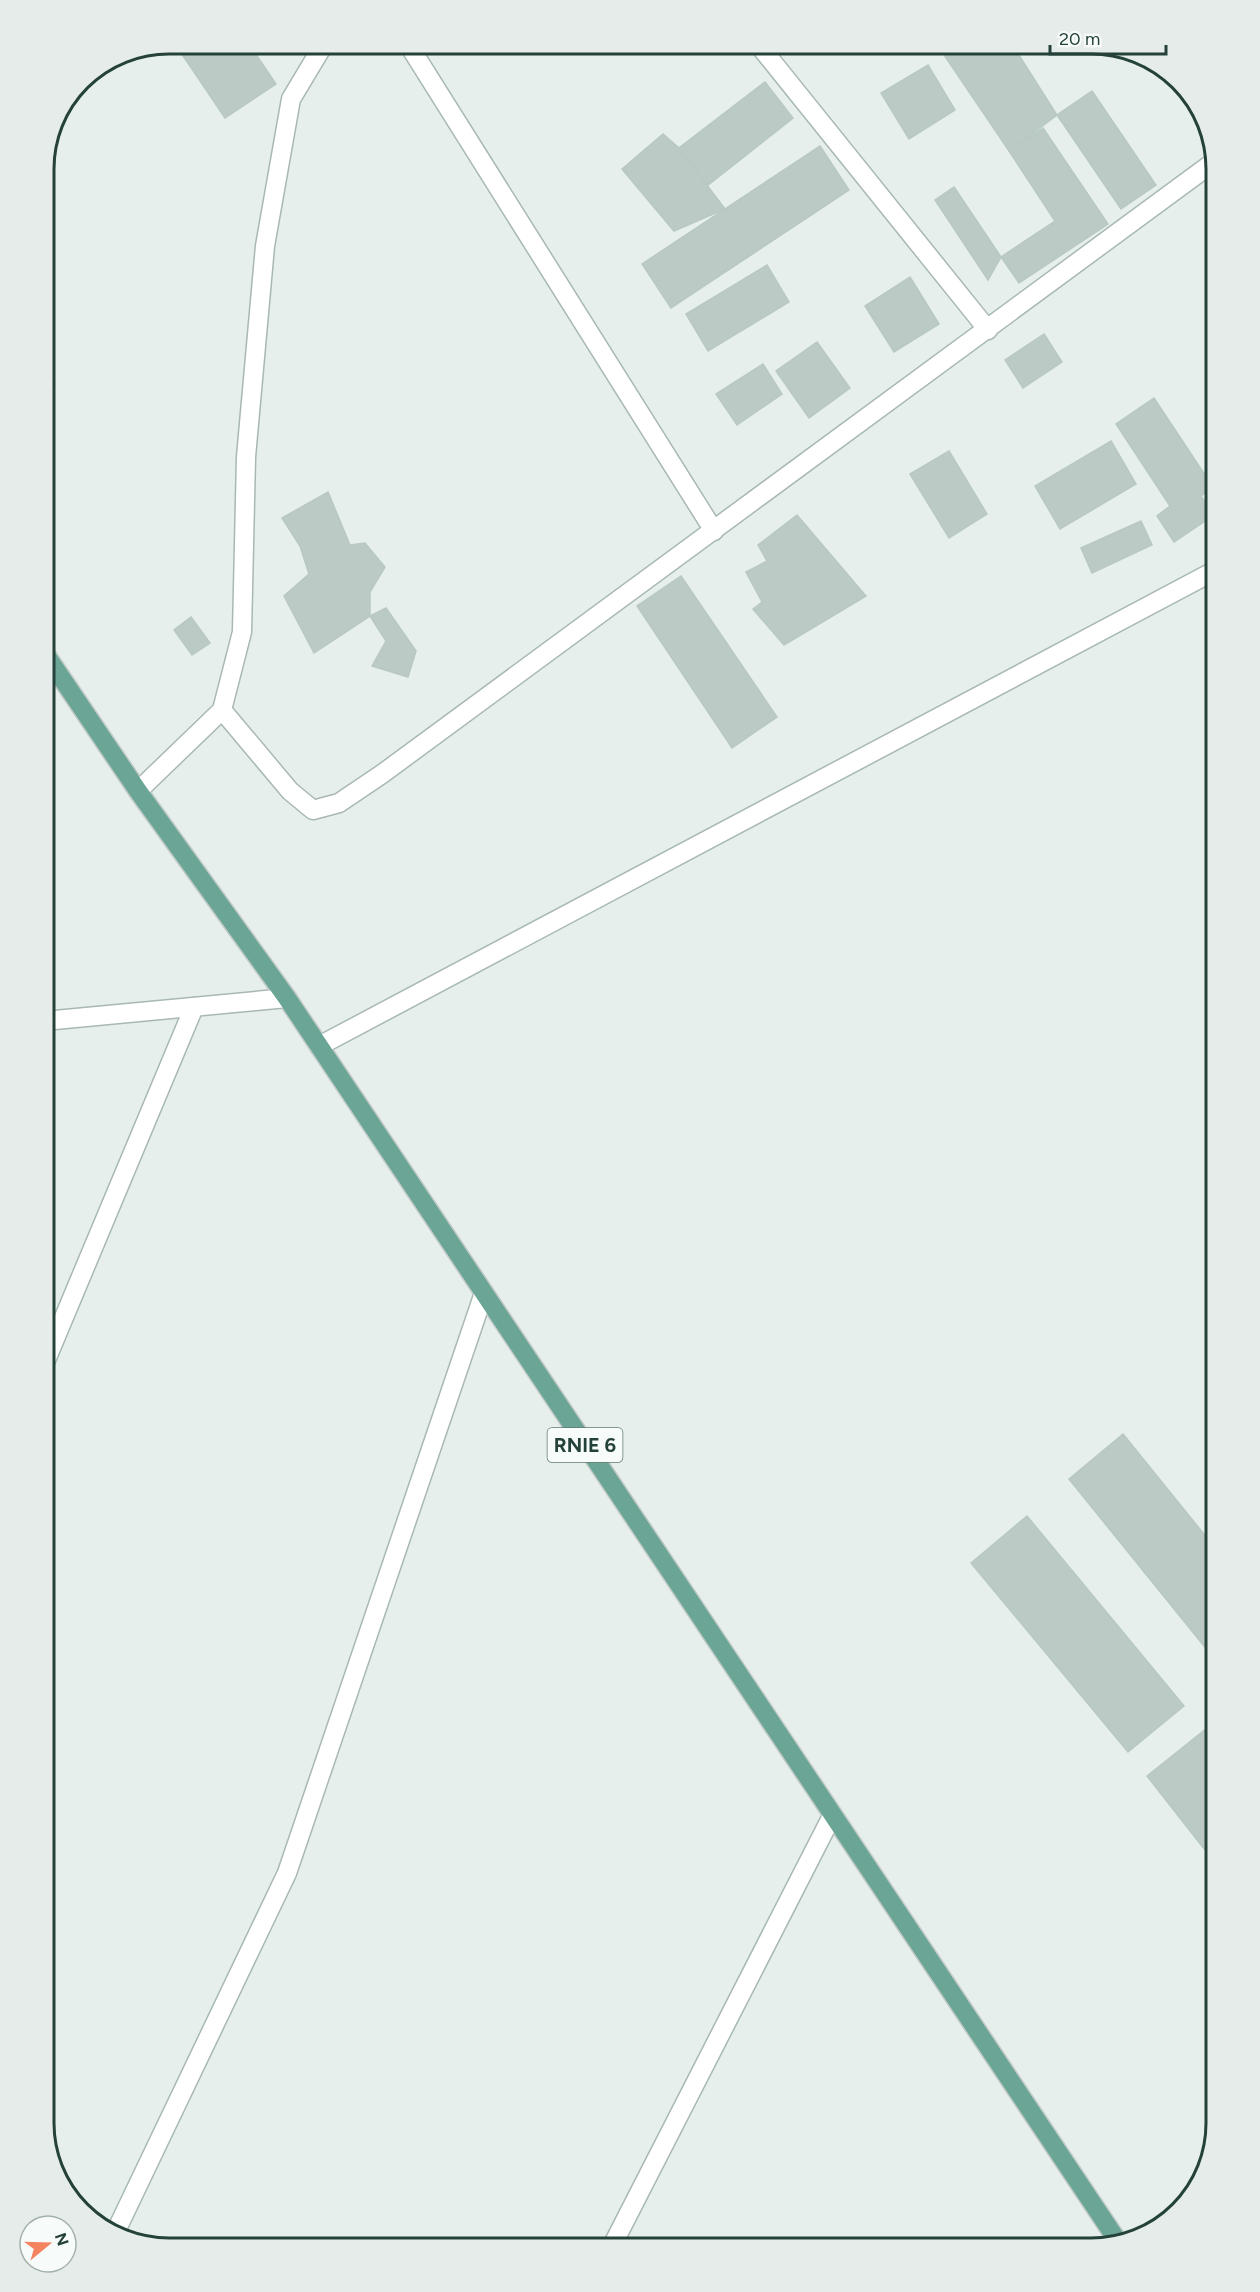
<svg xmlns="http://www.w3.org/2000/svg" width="1260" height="2292" viewBox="0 0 1260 2292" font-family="Figtree,sans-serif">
	<rect width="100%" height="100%" fill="#e6efeb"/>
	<g fill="#bbcac4" stroke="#b8c9c2" stroke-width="1.5">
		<path d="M175 44H249L276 84 225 118Z"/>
		<path d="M954 44H1012L1057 115 1009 151 942 52Z"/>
		<path d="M928 65 955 110 909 139 881 93Z"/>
		<path d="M765 82 793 118 707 186 679 148Z"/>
		<path d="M1092 91 1156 185 1121 209 1057 115Z"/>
		<path d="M1043 128 1108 224 1019 283 1001 257 1055 221 1009 151Z"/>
		<path d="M663 134 679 148 725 209 674 231 622 169Z"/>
		<path d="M820 146 849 190 671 308 642 264Z"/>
		<path d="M954 187 1001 257 988 280 935 200Z"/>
		<path d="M767 265 789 302 708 351 686 314Z"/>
		<path d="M910 277 939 324 894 352 865 306Z"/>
		<path d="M1044 334 1062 362 1023 388 1005 360Z"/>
		<path d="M817 342 850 388 809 418 776 371Z"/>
		<path d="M44 358 55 384 44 389Z"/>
		<path d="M763 364 782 394 737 425 716 394Z"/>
		<path d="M1154 398 1213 487 1201 496 1214 515 1174 542 1157 516 1170 506 1116 424Z"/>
		<path d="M1111 441 1136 484 1060 529 1035 486Z"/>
		<path d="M949 451 987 514 949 538 910 474Z"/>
		<path d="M328 492 350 545 365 543 385 567 370 592V616L314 653 284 596 309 574 300 546 282 518Z"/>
		<path d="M797 515 866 596 784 645 753 609 762 602 746 572 767 561 758 545Z"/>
		<path d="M1141 521 1152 545 1092 573 1081 548Z"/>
		<path d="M681 576 777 717 732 748 637 606Z"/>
		<path d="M386 608 416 651 408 677 372 666 386 641 370 616Z"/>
		<path d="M191 617 210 643 192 655 174 630Z"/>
		<path d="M1123 1434 1216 1549V1661L1069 1479Z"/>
		<path d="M1027 1516 1184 1706 1128 1752 971 1563Z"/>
		<path d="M1212 1724 1216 1730V1864L1147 1776Z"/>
	</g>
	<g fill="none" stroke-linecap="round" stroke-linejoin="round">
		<g stroke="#a8b8b2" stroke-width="21">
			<g id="minor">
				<path d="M408 44 714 531"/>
				<path d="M758 44 988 330"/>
				<path d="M222 710 290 791 313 810 339 803 382 774 1215 161"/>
				<path d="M138 791 222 710 242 632 246 457 265 246 291 99 324 44"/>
				<path d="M44 1021 287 998"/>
				<path d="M319 1046 1216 570"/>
				<path d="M44 1365 194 1007"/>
				<path d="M115 2233 287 1873 484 1293"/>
				<path d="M611 2248 832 1816"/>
			</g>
		</g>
		<g stroke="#c2cac8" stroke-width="21">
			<path id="primary" d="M44 652 138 791 287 998 1119 2243"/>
		</g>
		<use href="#minor" stroke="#fff" stroke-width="18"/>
		<use href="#primary" stroke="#6aa596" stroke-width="18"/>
	</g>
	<g text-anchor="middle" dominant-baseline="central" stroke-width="4.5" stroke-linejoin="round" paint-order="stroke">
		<rect fill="#f7fbf9" stroke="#637a73" stroke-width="1.5" x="547.5" y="1428" width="75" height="34" rx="4.5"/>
		<g font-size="20" font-weight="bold" fill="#24423a">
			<text x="585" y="1445">RNIE 6</text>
		</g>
	</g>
	<path d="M0 0H1260V2292H0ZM169 54H1091A115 115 0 0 1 1206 169V2123A115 115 0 0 1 1091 2238H169A115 115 0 0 1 54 2123V169A115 115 0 0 1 169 54Z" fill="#e6ecea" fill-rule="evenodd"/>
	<path fill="none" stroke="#24423a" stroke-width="3" d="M169 54H1091A115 115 0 0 1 1206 169V2123A115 115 0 0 1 1091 2238H169A115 115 0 0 1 54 2123V169A115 115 0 0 1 169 54Z"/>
	<g transform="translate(48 2244) rotate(71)"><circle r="28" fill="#f7fbf9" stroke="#a3b1ad" stroke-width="1.5"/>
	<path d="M0-4.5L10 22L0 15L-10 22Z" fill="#f4845f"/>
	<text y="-9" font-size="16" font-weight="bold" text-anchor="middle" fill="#24423a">N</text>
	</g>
	<path d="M1050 45v9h116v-9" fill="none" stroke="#24423a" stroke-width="3"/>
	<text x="1059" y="45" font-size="18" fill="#24423a" stroke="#f7fbf9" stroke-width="4.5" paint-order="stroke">20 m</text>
</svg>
